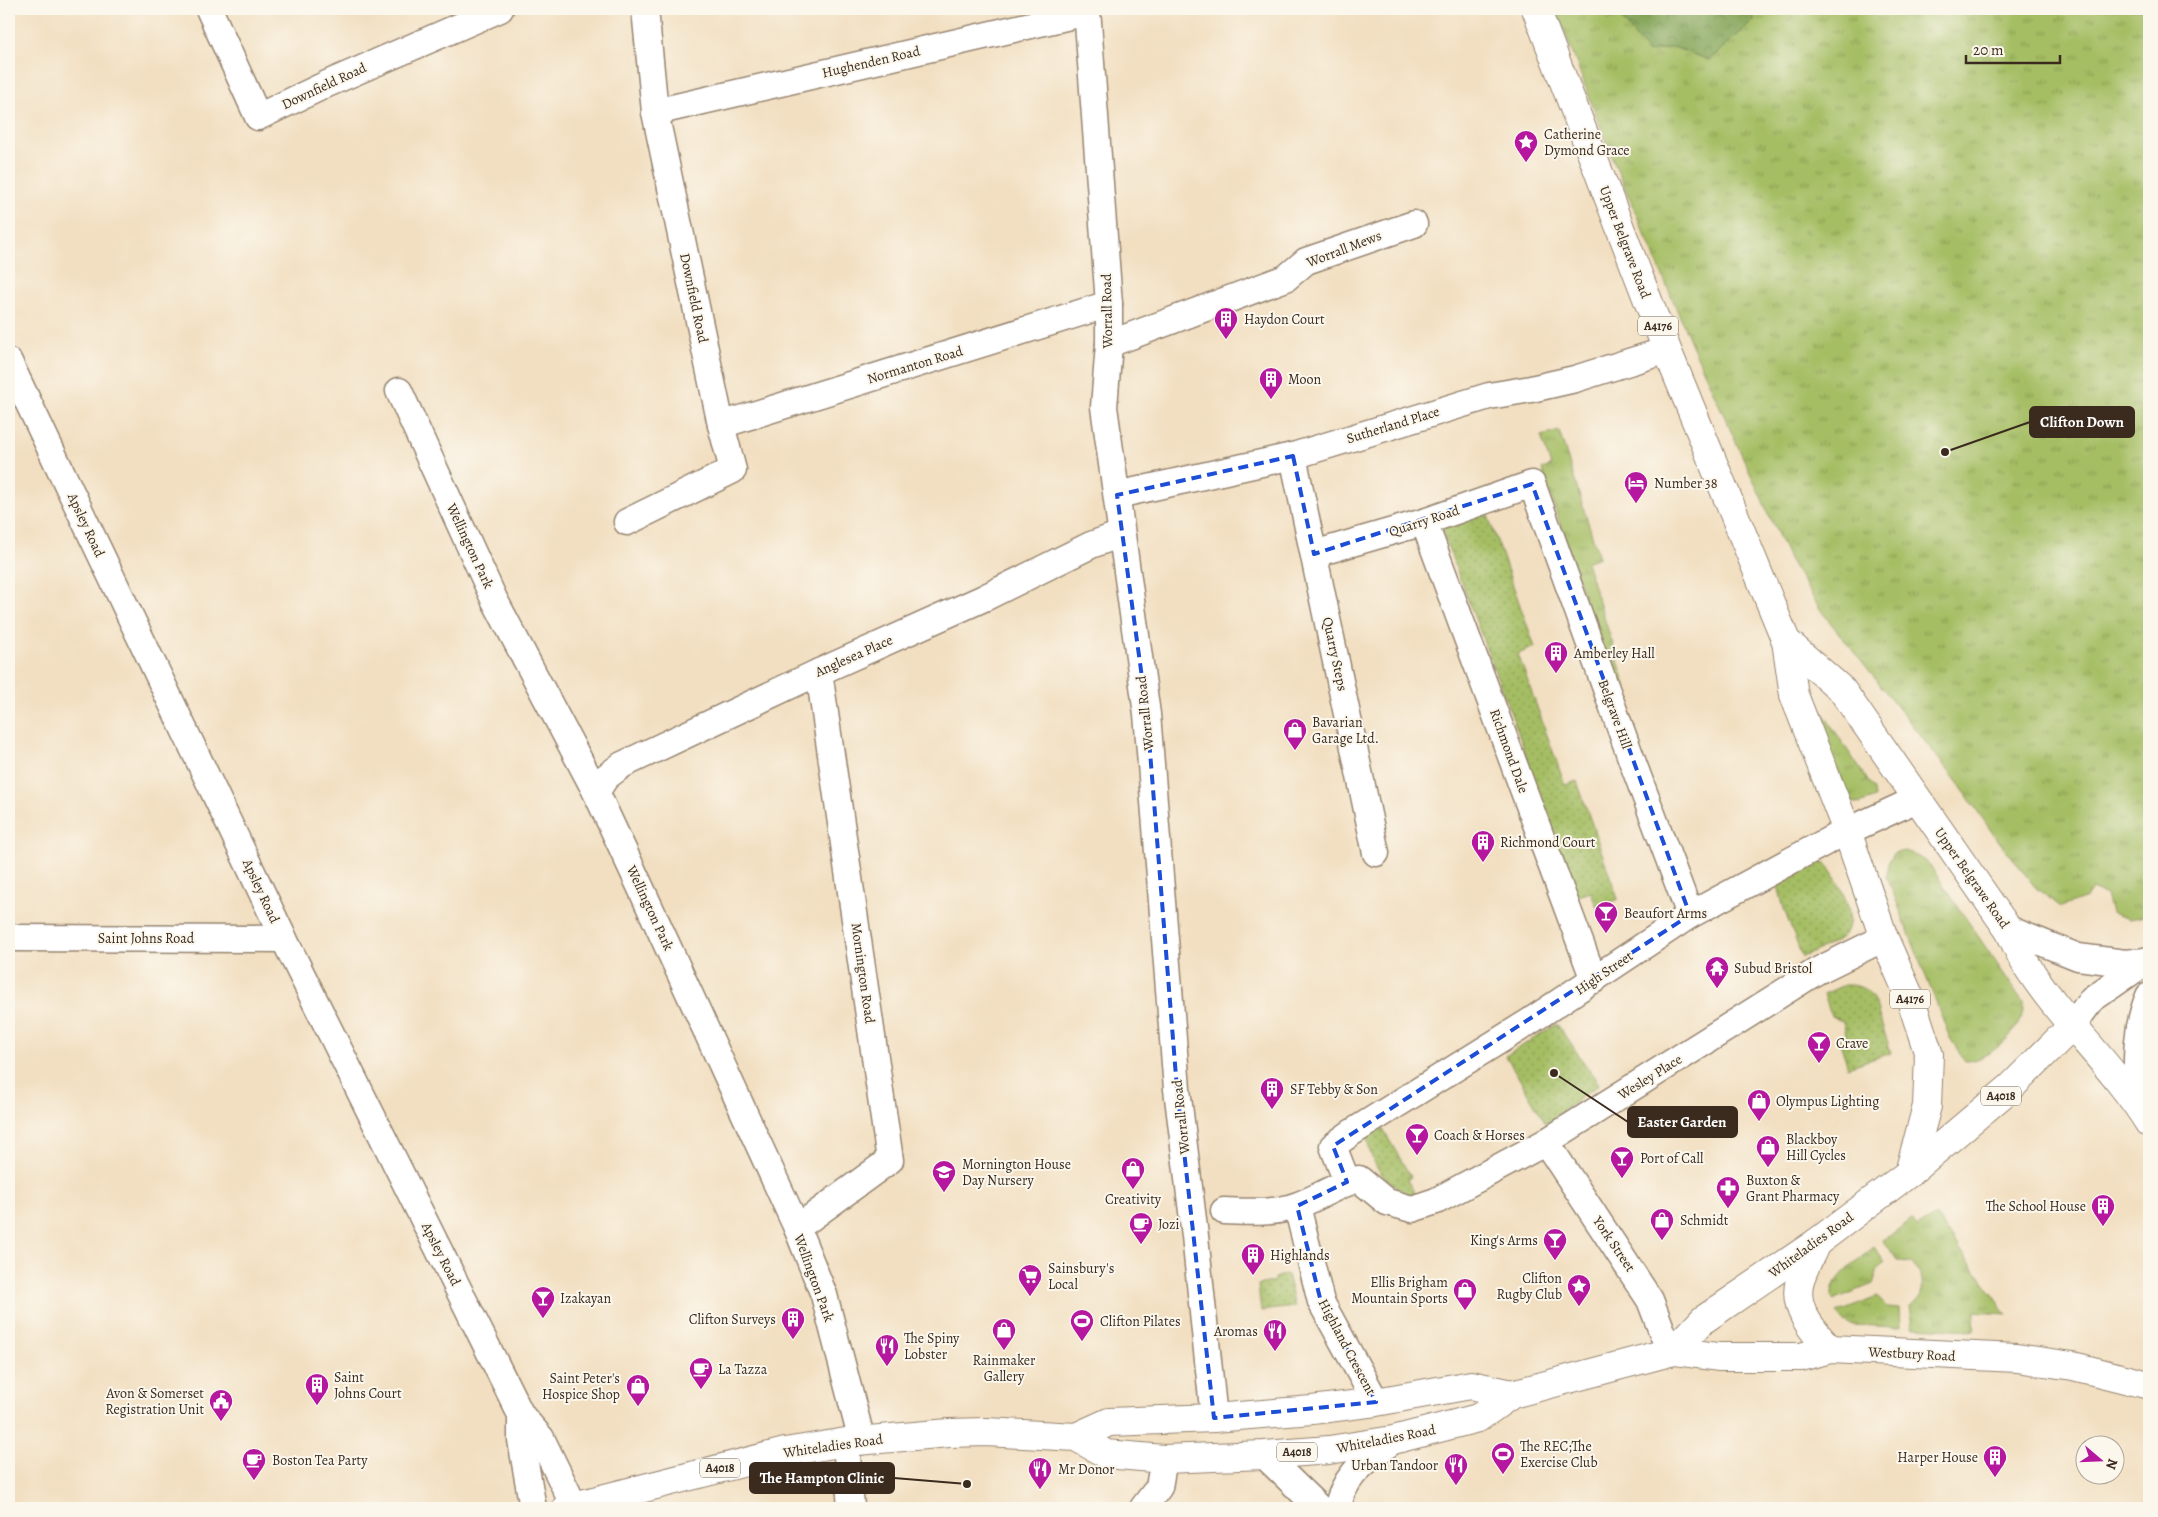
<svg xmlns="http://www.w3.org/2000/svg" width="2158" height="1517" viewBox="0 0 2158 1517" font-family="Alegreya,serif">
	<defs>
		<pattern id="grass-tufts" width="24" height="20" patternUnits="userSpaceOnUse" patternTransform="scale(1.25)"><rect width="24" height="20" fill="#a5be63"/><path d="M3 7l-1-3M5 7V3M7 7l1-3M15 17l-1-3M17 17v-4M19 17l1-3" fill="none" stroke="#889b51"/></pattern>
		<pattern id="forest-crowns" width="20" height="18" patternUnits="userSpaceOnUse" patternTransform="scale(1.25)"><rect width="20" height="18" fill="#84a559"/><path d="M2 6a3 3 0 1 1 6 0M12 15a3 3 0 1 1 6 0" fill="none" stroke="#6d8749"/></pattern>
		<pattern id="garden-dots" width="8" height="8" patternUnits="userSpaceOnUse" patternTransform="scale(1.25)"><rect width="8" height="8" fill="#a5be63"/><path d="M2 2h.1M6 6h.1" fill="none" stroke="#889b51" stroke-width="1.8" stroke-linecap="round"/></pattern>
	</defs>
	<rect width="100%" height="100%" fill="#fbf7ec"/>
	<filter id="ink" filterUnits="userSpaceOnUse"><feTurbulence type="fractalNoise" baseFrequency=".02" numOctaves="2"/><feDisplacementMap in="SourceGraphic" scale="10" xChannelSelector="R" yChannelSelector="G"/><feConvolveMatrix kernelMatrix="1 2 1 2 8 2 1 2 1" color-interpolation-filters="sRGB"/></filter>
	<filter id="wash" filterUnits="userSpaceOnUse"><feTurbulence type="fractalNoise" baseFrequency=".0096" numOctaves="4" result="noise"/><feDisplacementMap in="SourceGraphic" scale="20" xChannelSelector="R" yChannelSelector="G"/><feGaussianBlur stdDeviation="1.12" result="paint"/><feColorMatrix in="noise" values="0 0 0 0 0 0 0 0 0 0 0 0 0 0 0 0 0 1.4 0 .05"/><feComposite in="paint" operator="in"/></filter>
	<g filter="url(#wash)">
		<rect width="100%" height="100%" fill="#f2dfc1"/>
		<g fill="url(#grass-tufts)" stroke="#707440">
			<path d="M1556 9H2149V915L2130 919 2111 913 2106 895 2092 889 2086 898 2061 907 2036 888 1994 835 1958 783 1822 612 1789 559 1692 345 1611 155Z"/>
			<path d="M1559 431 1599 557 1586 562 1626 685 1614 689 1542 469 1551 466 1541 436Z"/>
			<path d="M1811 704H1817L1874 790 1875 798 1860 804 1850 801Z"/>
			<path d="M1905 851 1919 856 1931 867 2023 1002C2027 1028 1989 1061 1965 1061L1950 1038 1887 877 1888 863 1894 853Z"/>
			<path d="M1936 1216 2007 1314 1975 1312 1974 1330 1913 1327 1910 1306C1928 1295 1925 1276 1911 1263L1897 1260 1883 1239 1912 1220 1917 1227Z"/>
			<path d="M1874 1247 1885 1263 1878 1269 1873 1284 1833 1300C1825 1282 1861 1258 1874 1247Z"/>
			<path d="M1877 1297 1888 1308 1899 1309 1900 1327 1851 1325 1844 1322 1837 1313Z"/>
		</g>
		<path fill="url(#forest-crowns)" stroke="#60683c" d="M1614 9H1749L1755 20 1709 60 1673 47 1648 53Z"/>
		<g fill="url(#garden-dots)" stroke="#707440">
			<path d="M1486 510 1535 647 1518 654 1565 785 1577 781 1618 899 1597 908 1591 892 1576 897 1541 804 1518 732 1440 526Z"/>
			<path d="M1819 861 1825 863C1836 877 1855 909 1848 928 1844 941 1814 952 1802 957L1784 909 1777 882Z"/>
			<path d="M1844 985C1872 984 1874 999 1881 1022 1884 1032 1888 1042 1891 1053L1848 1067 1839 1040 1846 1033 1843 1022 1831 1016 1824 994Z"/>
			<path d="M1557 1024 1599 1084 1546 1124 1506 1056Z"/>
			<path d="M1381 1126 1411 1177 1407 1180 1419 1200C1395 1188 1374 1174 1369 1147 1368 1143 1366 1139 1368 1135 1370 1131 1377 1129 1381 1126Z"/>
			<path d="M1287 1274 1295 1307 1261 1311 1258 1285 1275 1281V1278Z"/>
		</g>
	</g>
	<g filter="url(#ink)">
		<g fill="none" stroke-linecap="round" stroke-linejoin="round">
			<g stroke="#968470" stroke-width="29">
				<g id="street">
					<path d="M209 9 258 117 327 84 500 9"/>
					<path d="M1087 9 1109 304V344L1104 407 1147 714 1177 1089 1195 1236 1214 1418"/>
					<path d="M655 112 1087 12"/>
					<path d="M1109 344 1286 278 1306 261 1414 224"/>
					<path d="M9 362 284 939 521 1415 541 1438 575 1508"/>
					<path d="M399 391 494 599 596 792 639 884 797 1228 824 1295 862 1441"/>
					<path d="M721 425 1109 304"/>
					<path d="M1293 456 1376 853"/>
					<path d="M1117 495 1293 456 1489 396 1531 389 1575 379 1667 350"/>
					<path d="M627 522 733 470 721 425 655 112 645 9"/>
					<path d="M1424 522 1594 980"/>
					<path d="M1314 554 1424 522 1532 484 1634 766 1690 915"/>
					<path d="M596 792 606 777 622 765 819 672 984 598 1091 545 1121 534"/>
					<path d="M2008 929 2078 957 2125 963 2146 961"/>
					<path d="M9 938 284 939"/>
					<path d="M2072 1026 2092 999 2148 960"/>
					<path d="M2137 1104C2137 1067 2134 1031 2149 996"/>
					<path d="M1546 1142 1650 1300 1670 1352"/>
					<path d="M1347 1182 1333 1146 1351 1133 1529 1022 1690 915 1833 838 1917 799"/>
					<path d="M1297 1206 1321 1302 1376 1402"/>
					<path d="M1224 1211C1248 1212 1275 1214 1298 1205 1319 1198 1337 1184 1359 1179L1387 1202 1412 1209 1436 1201 1546 1142 1817 971 1884 938"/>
					<path d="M797 1228 890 1160 819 672"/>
					<path d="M521 1415V1440L533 1508"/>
					<path d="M846 1442 851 1508"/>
					<path d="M1264 1455 1319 1508"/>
					<path d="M1143 1508 1159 1487 1164 1459"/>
					<path d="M1338 1508C1343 1474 1368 1460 1393 1440"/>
				</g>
			</g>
			<g stroke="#968470" stroke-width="30">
				<g id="primary">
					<path d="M1536 9 1667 350 1786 641 1794 695 1847 831 1884 938 1911 1000 1929 1055 1927 1106 1909 1173"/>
					<path d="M1786 641 1842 690 2008 929C2015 941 2020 955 2027 966 2063 1022 2114 1067 2149 1123"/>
					<path d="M1816 1243C1811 1255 1804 1267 1800 1280 1792 1307 1812 1331 1830 1349"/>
					<path d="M1674 1351 1718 1357H1801L1830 1349 2017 1358 2073 1366 2149 1385"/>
					<path d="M1076 1437 1109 1422 1214 1418 1312 1410 1376 1402 1471 1385 1512 1394"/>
					<path d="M566 1508 785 1452 846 1442 949 1433 986 1432 1076 1437 1106 1454 1164 1459 1264 1455 1329 1450 1393 1440 1478 1418 1512 1394 1674 1351 1703 1320 1816 1243 1909 1173 2011 1087 2072 1026"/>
				</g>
			</g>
			<use href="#street" stroke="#fff" stroke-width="26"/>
			<use href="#primary" stroke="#fff" stroke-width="28"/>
		</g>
	</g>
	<path fill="none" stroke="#1d4ed8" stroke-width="4" stroke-dasharray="10 6" stroke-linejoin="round" d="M1293 456 1314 554 1532 484 1690 915 1333 1146 1347 1182 1297 1206 1321 1302 1376 1402 1214 1418 1177 1089 1147 714 1117 495Z"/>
	<defs>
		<g id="sight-pin" transform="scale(1.25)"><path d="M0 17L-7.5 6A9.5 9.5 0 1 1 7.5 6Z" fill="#b5179e" stroke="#fbf7ec"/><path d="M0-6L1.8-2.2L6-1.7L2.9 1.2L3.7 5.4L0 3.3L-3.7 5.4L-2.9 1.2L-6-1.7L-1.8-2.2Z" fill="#fff"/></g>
		<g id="building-pin" transform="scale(1.25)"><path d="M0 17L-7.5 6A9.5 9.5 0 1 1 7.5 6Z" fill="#b5179e" stroke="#fbf7ec"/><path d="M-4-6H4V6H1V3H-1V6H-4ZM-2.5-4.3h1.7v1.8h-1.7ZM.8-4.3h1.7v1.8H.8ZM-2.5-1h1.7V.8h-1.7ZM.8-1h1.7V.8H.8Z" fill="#fff"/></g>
		<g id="hotel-pin" transform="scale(1.25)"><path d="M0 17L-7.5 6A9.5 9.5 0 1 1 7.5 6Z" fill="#b5179e" stroke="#fbf7ec"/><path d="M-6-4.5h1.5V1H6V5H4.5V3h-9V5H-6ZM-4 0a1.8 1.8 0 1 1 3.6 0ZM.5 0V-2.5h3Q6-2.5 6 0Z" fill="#fff"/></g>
		<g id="shop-pin" transform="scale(1.25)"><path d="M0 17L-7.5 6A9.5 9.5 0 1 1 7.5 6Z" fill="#b5179e" stroke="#fbf7ec"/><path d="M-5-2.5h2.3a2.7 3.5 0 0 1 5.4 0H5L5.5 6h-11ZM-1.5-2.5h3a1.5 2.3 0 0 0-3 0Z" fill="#fff"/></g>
		<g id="bar-pin" transform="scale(1.25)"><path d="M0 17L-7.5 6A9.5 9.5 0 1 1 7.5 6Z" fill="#b5179e" stroke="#fbf7ec"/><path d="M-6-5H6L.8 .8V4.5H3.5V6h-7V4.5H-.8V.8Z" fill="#fff"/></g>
		<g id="temple-pin" transform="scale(1.25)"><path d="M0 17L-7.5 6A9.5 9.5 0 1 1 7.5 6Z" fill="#b5179e" stroke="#fbf7ec"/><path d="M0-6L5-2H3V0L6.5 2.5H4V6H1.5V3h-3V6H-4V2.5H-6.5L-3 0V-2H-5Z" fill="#fff"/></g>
		<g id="school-pin" transform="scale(1.25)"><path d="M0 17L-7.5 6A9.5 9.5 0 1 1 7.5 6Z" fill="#b5179e" stroke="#fbf7ec"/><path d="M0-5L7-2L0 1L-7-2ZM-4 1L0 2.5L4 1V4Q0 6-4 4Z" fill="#fff"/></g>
		<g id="pharmacy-pin" transform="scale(1.25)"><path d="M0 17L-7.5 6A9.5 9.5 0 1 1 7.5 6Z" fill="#b5179e" stroke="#fbf7ec"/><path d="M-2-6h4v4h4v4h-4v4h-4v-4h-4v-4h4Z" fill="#fff"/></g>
		<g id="cafe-pin" transform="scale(1.25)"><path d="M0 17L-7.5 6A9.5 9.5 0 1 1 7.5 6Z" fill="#b5179e" stroke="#fbf7ec"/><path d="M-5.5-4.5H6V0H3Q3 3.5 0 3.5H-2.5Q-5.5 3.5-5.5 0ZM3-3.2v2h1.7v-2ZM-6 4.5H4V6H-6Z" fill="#fff"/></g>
		<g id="supermarket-pin" transform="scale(1.25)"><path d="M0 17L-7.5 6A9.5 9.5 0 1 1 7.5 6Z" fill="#b5179e" stroke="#fbf7ec"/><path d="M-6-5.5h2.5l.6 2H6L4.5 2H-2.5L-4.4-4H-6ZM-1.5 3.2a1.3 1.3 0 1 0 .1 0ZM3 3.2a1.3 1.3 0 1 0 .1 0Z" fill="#fff"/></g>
		<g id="stadium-pin" transform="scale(1.25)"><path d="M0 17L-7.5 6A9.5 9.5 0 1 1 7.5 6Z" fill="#b5179e" stroke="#fbf7ec"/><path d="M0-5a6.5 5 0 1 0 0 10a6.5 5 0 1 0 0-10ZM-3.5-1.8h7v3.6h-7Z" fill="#fff"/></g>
		<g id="restaurant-pin" transform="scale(1.25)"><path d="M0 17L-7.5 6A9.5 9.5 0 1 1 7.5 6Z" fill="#b5179e" stroke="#fbf7ec"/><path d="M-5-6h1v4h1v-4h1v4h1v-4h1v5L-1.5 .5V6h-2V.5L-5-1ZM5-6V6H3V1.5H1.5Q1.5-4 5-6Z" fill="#fff"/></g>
		<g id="civic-pin" transform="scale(1.25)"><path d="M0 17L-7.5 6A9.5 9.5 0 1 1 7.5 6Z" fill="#b5179e" stroke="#fbf7ec"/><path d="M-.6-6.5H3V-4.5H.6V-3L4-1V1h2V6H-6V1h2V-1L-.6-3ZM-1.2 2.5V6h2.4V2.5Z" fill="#fff"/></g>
	</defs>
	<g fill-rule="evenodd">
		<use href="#sight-pin" x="1526" y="142"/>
		<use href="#building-pin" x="1226" y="319"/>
		<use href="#building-pin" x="1271" y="379"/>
		<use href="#hotel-pin" x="1636" y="483"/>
		<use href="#building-pin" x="1556" y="653"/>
		<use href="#shop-pin" x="1295" y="730"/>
		<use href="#building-pin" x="1483" y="842"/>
		<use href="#bar-pin" x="1606" y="913"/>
		<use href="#temple-pin" x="1717" y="968"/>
		<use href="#bar-pin" x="1819" y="1043"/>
		<use href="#building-pin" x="1272" y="1089"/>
		<use href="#shop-pin" x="1759" y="1101"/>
		<use href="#bar-pin" x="1417" y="1135"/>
		<use href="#shop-pin" x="1768" y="1147"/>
		<use href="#bar-pin" x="1622" y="1158"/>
		<use href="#shop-pin" x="1133" y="1169"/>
		<use href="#school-pin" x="944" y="1172"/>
		<use href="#pharmacy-pin" x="1728" y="1188"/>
		<use href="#building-pin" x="2103" y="1206"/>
		<use href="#shop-pin" x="1662" y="1220"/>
		<use href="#cafe-pin" x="1141" y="1224"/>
		<use href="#bar-pin" x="1555" y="1240"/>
		<use href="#building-pin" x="1253" y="1255"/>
		<use href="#supermarket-pin" x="1030" y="1276"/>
		<use href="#sight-pin" x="1579" y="1286"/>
		<use href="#shop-pin" x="1465" y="1290"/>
		<use href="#bar-pin" x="543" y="1298"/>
		<use href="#building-pin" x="793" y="1319"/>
		<use href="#stadium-pin" x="1082" y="1321"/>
		<use href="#shop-pin" x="1004" y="1330"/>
		<use href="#restaurant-pin" x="1275" y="1331"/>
		<use href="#restaurant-pin" x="887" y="1346"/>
		<use href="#cafe-pin" x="701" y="1369"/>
		<use href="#building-pin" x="317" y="1385"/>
		<use href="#shop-pin" x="638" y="1386"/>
		<use href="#civic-pin" x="221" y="1401"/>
		<use href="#stadium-pin" x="1503" y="1454"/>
		<use href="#building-pin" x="1995" y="1457"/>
		<use href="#cafe-pin" x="254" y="1460"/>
		<use href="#restaurant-pin" x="1456" y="1465"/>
		<use href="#restaurant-pin" x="1040" y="1469"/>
	</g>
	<g text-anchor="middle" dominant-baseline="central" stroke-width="4" stroke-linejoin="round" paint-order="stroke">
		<g fill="#fbf7ec" stroke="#75685c" stroke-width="1">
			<rect x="1638" y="316.5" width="40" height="19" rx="4"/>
			<rect x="1890" y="989.5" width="40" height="19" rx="4"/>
			<rect x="1981" y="1086.5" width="40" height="19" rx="4"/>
			<rect x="1277" y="1442.5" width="40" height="19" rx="4"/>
			<rect x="700" y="1458.5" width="40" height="19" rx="4"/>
		</g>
		<g font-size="12" font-weight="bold" fill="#3b2a1e">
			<text x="1658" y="326">A4176</text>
			<text x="1910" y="999">A4176</text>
			<text x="2001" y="1096">A4018</text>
			<text x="1297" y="1452">A4018</text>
			<text x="720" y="1468">A4018</text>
		</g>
		<g font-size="14" fill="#3b2a1e" stroke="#fbf7ec">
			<text transform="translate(871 62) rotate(-13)">Hughenden Road</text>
			<text transform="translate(324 86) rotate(-25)">Downfield Road</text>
			<text transform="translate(1625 242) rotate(69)">Upper Belgrave Road</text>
			<text transform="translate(1344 249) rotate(-21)">Worrall Mews</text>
			<text transform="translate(694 298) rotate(78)">Downfield Road</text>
			<text transform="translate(1107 311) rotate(-91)">Worrall Road</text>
			<text transform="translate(915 365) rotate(-17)">Normanton Road</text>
			<text transform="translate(1393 425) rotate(-17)">Sutherland Place</text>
			<text transform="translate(1424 521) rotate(-18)">Quarry Road</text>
			<text transform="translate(86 525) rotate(65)">Apsley Road</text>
			<text transform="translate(470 546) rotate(65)">Wellington Park</text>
			<text transform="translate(1335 654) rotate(78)">Quarry Steps</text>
			<text transform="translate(854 656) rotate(-24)">Anglesea Place</text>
			<text transform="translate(1145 713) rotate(-96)">Worrall Road</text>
			<text transform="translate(1615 714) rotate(70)">Belgrave Hill</text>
			<text transform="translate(1509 751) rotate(70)">Richmond Dale</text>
			<text transform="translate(1972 878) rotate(55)">Upper Belgrave Road</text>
			<text transform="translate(261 891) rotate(65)">Apsley Road</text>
			<text transform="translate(650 908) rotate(65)">Wellington Park</text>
			<text x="146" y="938">Saint Johns Road</text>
			<text transform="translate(863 973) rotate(82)">Mornington Road</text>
			<text transform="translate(1604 973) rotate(-34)">High Street</text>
			<text transform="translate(1650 1077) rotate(-32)">Wesley Place</text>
			<text transform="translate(1181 1117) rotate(-96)">Worrall Road</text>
			<text transform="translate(1614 1244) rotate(56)">York Street</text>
			<text transform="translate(1811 1245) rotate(-36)">Whiteladies Road</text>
			<text transform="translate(441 1254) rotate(63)">Apsley Road</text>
			<text transform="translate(814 1278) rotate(70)">Wellington Park</text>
			<text transform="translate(1347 1347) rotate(62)">Highland Crescent</text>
			<text transform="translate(1912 1354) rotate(3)">Westbury Road</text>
			<text transform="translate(1386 1439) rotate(-11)">Whiteladies Road</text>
			<text transform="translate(833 1446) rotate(-8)">Whiteladies Road</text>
		</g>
		<g font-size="14" fill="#3b2a1e" stroke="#fbf7ec" text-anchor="start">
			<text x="1544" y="134">Catherine<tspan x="1544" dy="16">Dymond Grace</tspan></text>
			<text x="1244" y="319">Haydon Court</text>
			<text x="1288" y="379">Moon</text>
			<text x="1654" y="483">Number 38</text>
			<text x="1574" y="653">Amberley Hall</text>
			<text x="1312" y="722">Bavarian<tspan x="1312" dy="16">Garage Ltd.</tspan></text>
			<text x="1500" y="842">Richmond Court</text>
			<text x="1624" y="913">Beaufort Arms</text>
			<text x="1734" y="968">Subud Bristol</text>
			<text x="1836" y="1043">Crave</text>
			<text x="1290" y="1089">SF Tebby &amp; Son</text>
			<text x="1776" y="1101">Olympus Lighting</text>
			<text x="1434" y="1135">Coach &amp; Horses</text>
			<text x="1786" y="1139">Blackboy<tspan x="1786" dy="16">Hill Cycles</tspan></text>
			<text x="1640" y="1158">Port of Call</text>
			<text x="962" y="1164">Mornington House<tspan x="962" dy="16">Day Nursery</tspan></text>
			<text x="1746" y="1180">Buxton &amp;<tspan x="1746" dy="16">Grant Pharmacy</tspan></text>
			<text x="1133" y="1199" text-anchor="middle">Creativity</text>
			<text x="2086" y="1206" text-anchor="end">The School House</text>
			<text x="1680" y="1220">Schmidt</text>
			<text x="1158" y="1224">Jozi</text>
			<text x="1538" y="1240" text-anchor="end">King's Arms</text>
			<text x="1270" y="1255">Highlands</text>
			<text x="1048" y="1268">Sainsbury's<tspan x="1048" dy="16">Local</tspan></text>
			<text x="1562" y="1278" text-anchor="end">Clifton<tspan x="1562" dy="16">Rugby Club</tspan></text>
			<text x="1448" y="1282" text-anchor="end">Ellis Brigham<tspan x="1448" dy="16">Mountain Sports</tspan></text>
			<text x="560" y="1298">Izakayan</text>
			<text x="776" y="1319" text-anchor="end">Clifton Surveys</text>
			<text x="1100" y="1321">Clifton Pilates</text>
			<text x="1258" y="1331" text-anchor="end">Aromas</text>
			<text x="904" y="1338">The Spiny<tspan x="904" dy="16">Lobster</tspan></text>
			<text x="1004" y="1360" text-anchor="middle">Rainmaker<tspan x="1004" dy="16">Gallery</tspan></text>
			<text x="718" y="1369">La Tazza</text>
			<text x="334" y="1377">Saint<tspan x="334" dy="16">Johns Court</tspan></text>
			<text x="620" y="1378" text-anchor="end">Saint Peter's<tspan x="620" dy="16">Hospice Shop</tspan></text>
			<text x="204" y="1393" text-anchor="end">Avon &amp; Somerset<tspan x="204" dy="16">Registration Unit</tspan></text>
			<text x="1520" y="1446">The REC;The<tspan x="1520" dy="16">Exercise Club</tspan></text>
			<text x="1978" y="1457" text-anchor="end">Harper House</text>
			<text x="272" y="1460">Boston Tea Party</text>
			<text x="1438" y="1465" text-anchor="end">Urban Tandoor</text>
			<text x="1058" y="1469">Mr Donor</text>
		</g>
	</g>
	<path fill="none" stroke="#3b2a1e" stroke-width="2" d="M1945 452L2030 422M1554 1073L1628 1122M967 1484L894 1478"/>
	<g fill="#3b2a1e" stroke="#fbf7ec" stroke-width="2">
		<circle cx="1945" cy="452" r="5"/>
		<circle cx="1554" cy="1073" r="5"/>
		<circle cx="967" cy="1484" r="5"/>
	</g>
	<g fill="#3b2a1e" stroke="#3b2a1e" stroke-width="2">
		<rect x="2030" y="407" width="104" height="30" rx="5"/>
		<rect x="1628" y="1107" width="109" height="30" rx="5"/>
		<rect x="750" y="1463" width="144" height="30" rx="5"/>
	</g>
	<g font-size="15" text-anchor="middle" font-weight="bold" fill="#fff">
		<text x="2082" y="427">Clifton Down</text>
		<text x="1682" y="1127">Easter Garden</text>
		<text x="822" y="1483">The Hampton Clinic</text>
	</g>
	<rect width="2158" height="1517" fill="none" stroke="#fbf7ec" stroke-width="30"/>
	<g transform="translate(2100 1460) rotate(109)"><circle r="24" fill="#fbf7ec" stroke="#aea59a"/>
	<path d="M0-4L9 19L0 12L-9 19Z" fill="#b5179e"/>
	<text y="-8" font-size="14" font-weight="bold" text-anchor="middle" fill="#3b2a1e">N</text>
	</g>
	<path d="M1966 55v8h94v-8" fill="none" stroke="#3b2a1e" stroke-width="2.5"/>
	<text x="1973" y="55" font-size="15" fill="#3b2a1e" stroke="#fbf7ec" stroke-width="4" paint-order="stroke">20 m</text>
</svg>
